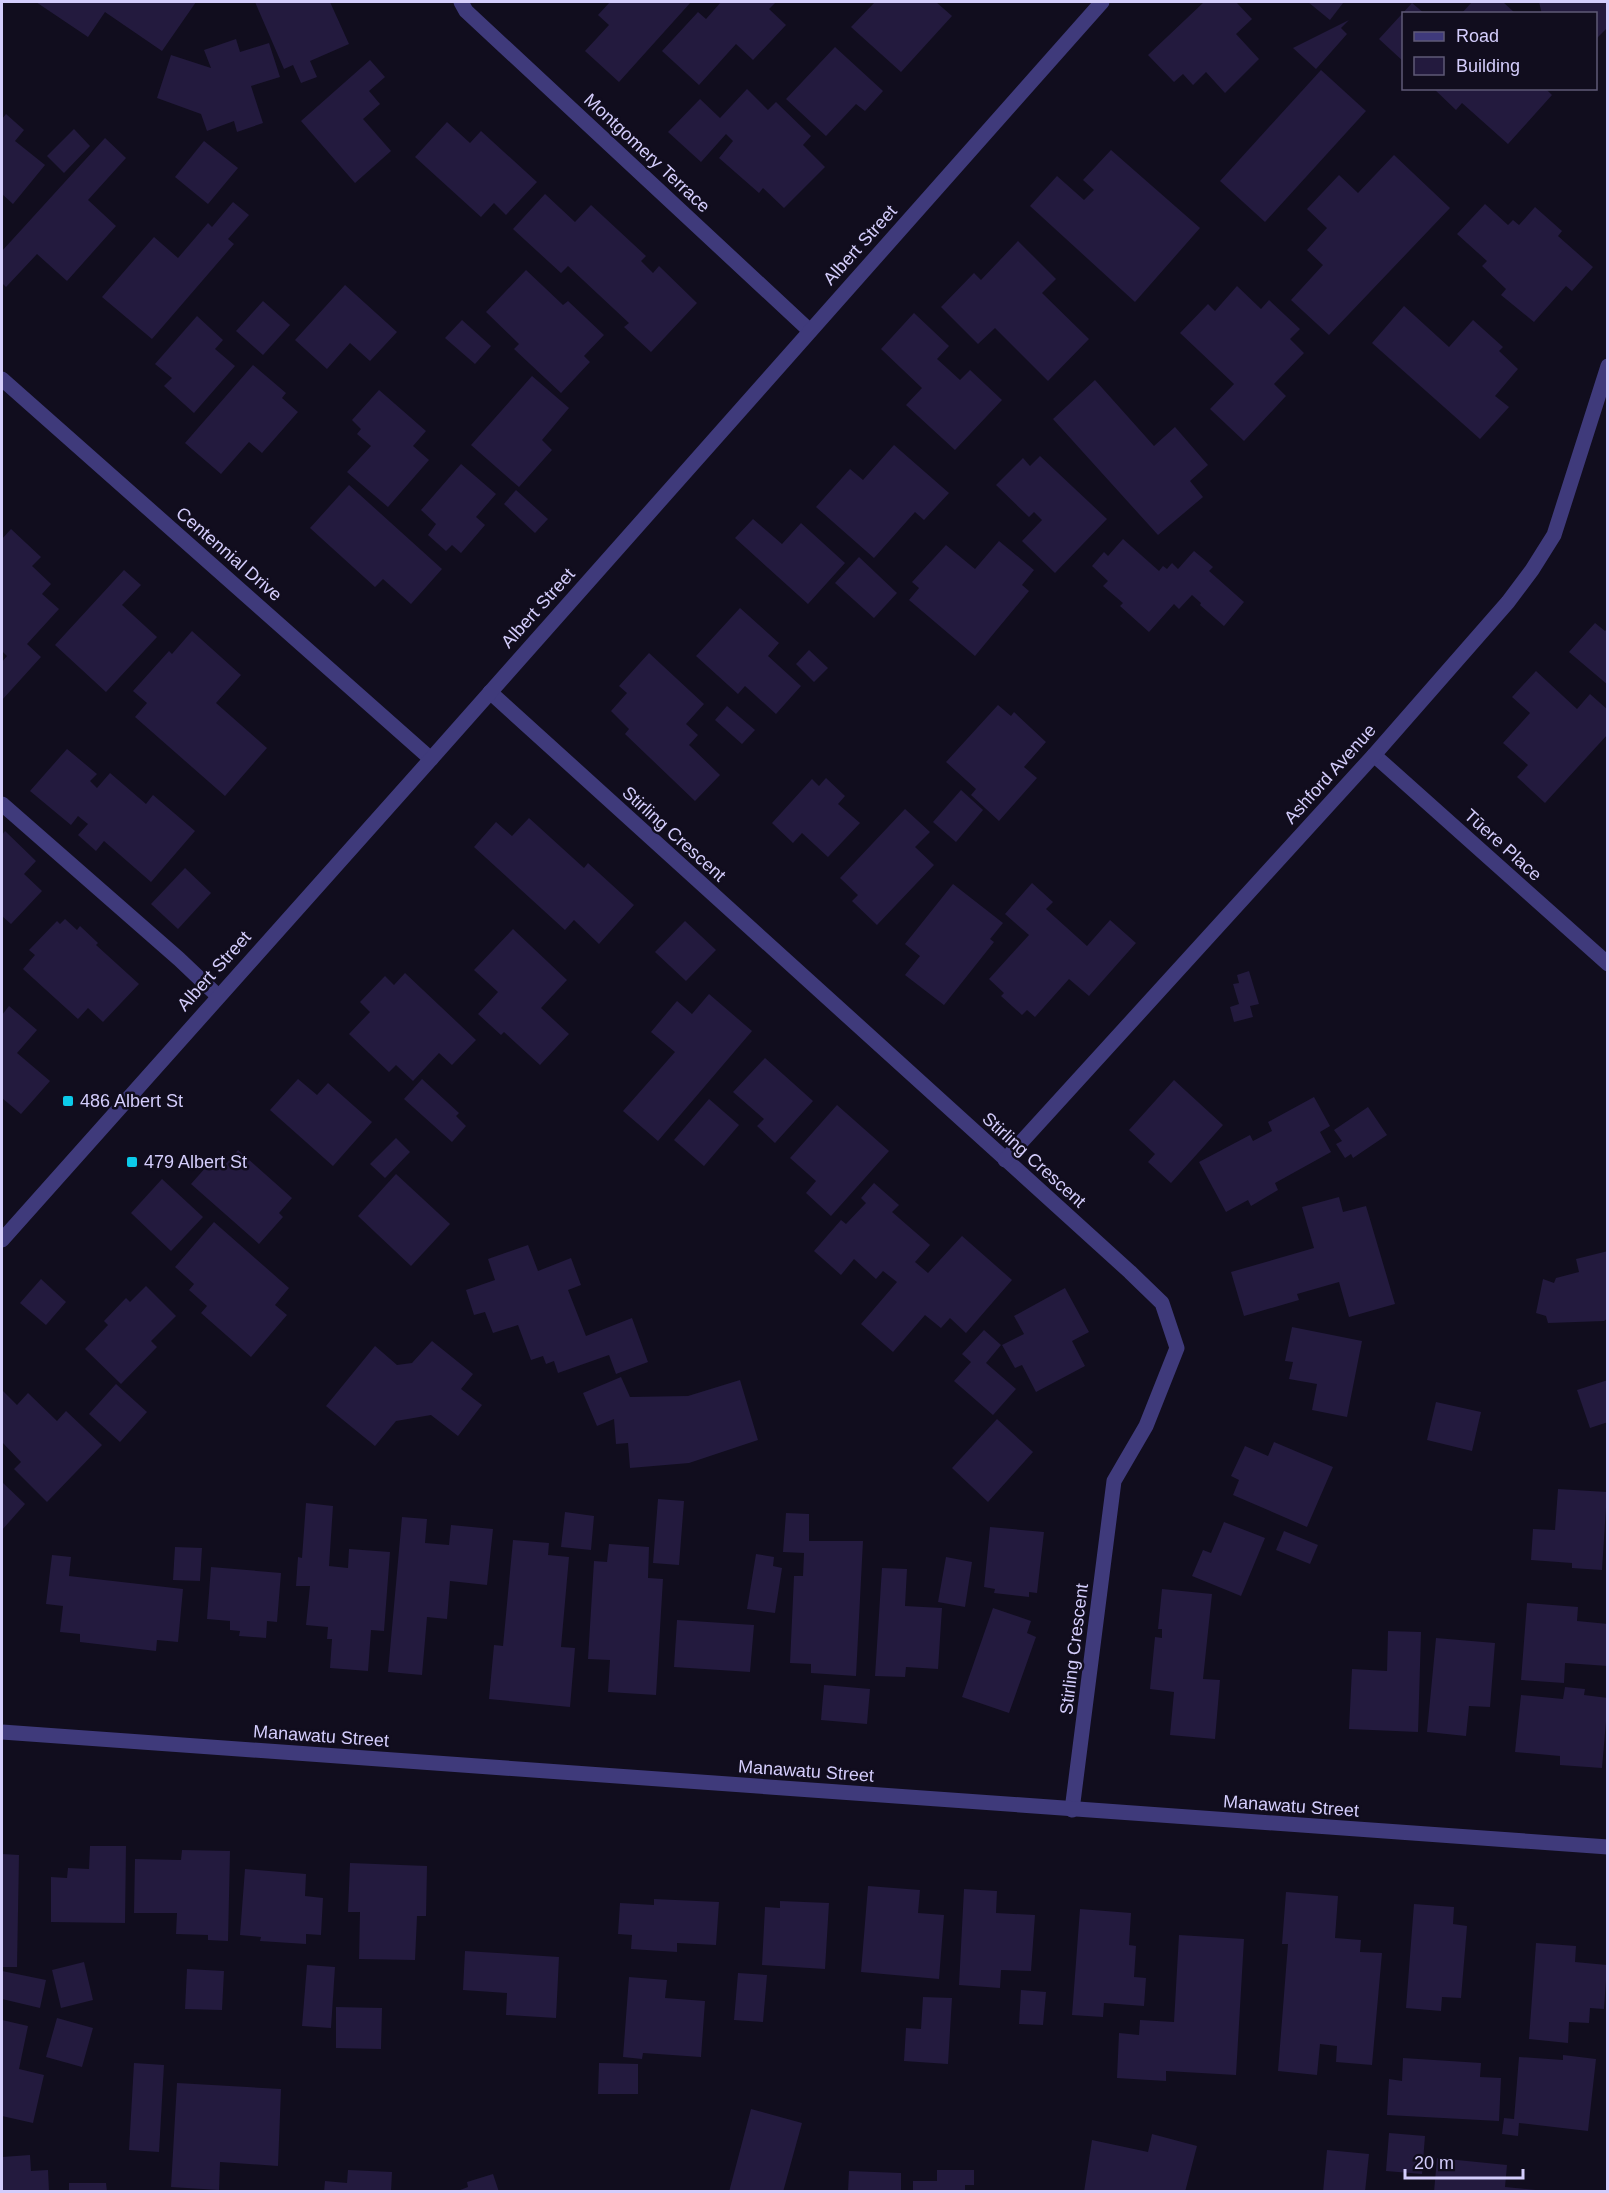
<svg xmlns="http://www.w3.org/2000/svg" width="1609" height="2193" viewBox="0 0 1609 2193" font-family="Arial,sans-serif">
	<rect width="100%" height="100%" fill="#110d1e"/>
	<g fill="#231a3e">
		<path d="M36 2H196L162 51 105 12 88 37Z"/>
		<path d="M255 2H330L349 44 310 61 317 77 301 83 293 65 284 69Z"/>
		<path d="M610 2H691L619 82 585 51 609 25 598 15Z"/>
		<path d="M721 2H776L769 9 786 25 753 60 736 44 699 85 662 51 698 12 706 19Z"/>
		<path d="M875 2H936L952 16 901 72 851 27Z"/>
		<path d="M1204 2H1236L1252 19 1236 34 1259 59 1225 93 1206 72 1193 85 1183 74 1174 82 1148 55Z"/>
		<path d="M1308 2H1342L1343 3 1330 20Z"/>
		<path d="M1472 2H1503L1516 14H1461Z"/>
		<path d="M1539 2H1608V27L1596 39V14H1542Z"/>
		<path d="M1412 3 1425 14H1404V62L1379 39Z"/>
		<path d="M1349 20 1341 28 1347 34 1316 69 1293 48Z"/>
		<path d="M236 39 240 52 269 43 280 77 251 86 263 123 237 132 234 121 207 131 201 114 157 98 171 55 211 68 204 50Z"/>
		<path d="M835 47 883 91 865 111 856 104 826 136 786 99Z"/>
		<path d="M370 60 385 77 369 91 380 104 363 119 391 151 355 183 301 121Z"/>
		<path d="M1321 70 1366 111 1265 222 1220 181Z"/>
		<path d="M1433 88H1545L1552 95 1508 144 1462 103 1456 110Z"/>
		<path d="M747 89 768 110 776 102 811 136 803 145 825 167 784 208 763 188 759 193 719 158 733 141 726 134 701 162 668 132 700 99 720 118Z"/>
		<path d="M6 114 24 130 15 141 45 165 13 204 2 194V119Z"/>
		<path d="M447 122 470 143 481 131 537 182 506 215 494 203 481 217 415 157Z"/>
		<path d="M74 129 90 146 64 173 47 156Z"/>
		<path d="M105 138 126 158 88 200 116 226 67 281 37 254 6 287 2 283V251Z"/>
		<path d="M204 141 238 168 208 204 175 177Z"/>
		<path d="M1111 150 1200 228 1135 302 1030 206 1057 176 1084 200 1094 190 1083 180Z"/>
		<path d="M1394 155 1450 208 1329 335 1291 300 1323 265 1307 250 1327 228 1307 209 1339 175 1358 193Z"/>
		<path d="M545 194 575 222 591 205 646 256 641 261 653 273 659 266 697 303 651 352 624 327 629 323 568 266 561 273 513 229Z"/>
		<path d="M233 202 249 215 228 239 234 244 152 339 102 297 154 237 178 258 208 223 212 227Z"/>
		<path d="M1485 204 1508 225 1513 220 1519 225 1535 207 1562 231 1558 236 1593 267 1572 291 1566 286 1534 322 1501 295 1506 289 1482 266 1487 261 1457 234Z"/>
		<path d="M1018 241 1056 279 1042 293 1089 339 1048 381 995 328 978 344 941 307 974 273 981 280Z"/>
		<path d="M526 270 563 305 568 301 604 335 584 356 590 362 561 393 514 349 519 344 486 312Z"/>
		<path d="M345 285 397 332 370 361 350 343 327 369 295 340Z"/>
		<path d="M1237 286 1261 309 1269 300 1300 329 1290 339 1304 353 1274 384 1286 396 1244 441 1210 409 1234 384 1180 333 1208 304 1215 311Z"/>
		<path d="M263 301 290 325 263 355 236 331Z"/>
		<path d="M1404 306 1449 347 1473 320 1503 347 1499 351 1518 369 1495 396 1509 407 1480 439 1372 343Z"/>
		<path d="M914 313 949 346 937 359 960 380 970 370 1002 400 955 450 906 405 922 388 881 349Z"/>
		<path d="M197 316 223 340 215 349 235 366 194 413 164 386 172 378 155 364Z"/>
		<path d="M462 320 491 346 475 364 445 338Z"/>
		<path d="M253 365 286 393 282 398 298 412 262 453 249 442 221 474 185 443Z"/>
		<path d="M532 376 569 408 542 440 552 450 519 487 471 445Z"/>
		<path d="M1095 380 1154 446 1175 427 1208 465 1190 481 1203 497 1158 535 1053 419Z"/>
		<path d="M379 390 426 431 413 446 429 460 388 507 347 472 371 446 357 434 361 429 352 420Z"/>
		<path d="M894 445 949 493 924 520 915 512 874 558 816 507 850 469 863 480Z"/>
		<path d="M1040 456 1107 519 1055 573 1022 541 1042 520 1034 512 1029 517 996 485 1023 458 1030 466Z"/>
		<path d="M461 464 496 494 476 517 485 525 461 553 452 545 446 551 428 535 436 524 421 510Z"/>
		<path d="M349 485 442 569 411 604 383 579 375 587 310 528Z"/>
		<path d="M516 490 548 519 535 533 504 504Z"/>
		<path d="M753 519 782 544 801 523 845 563 808 604 735 538Z"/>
		<path d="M11 529 41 557 32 566 51 584 42 594 59 609 27 644 41 657 2 700V662L7 656 2 651V539Z"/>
		<path d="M1123 539 1159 571 1163 566 1167 569 1172 563 1178 569 1194 551 1213 567 1209 571 1244 602 1224 626 1200 605 1201 603 1192 595 1179 609 1174 604 1149 632 1120 606 1123 603 1103 586 1108 581 1092 566 1104 552 1108 556Z"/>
		<path d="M999 541 1034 570 1022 585 1029 591 975 656 909 600 919 588 912 582 946 545 975 569Z"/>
		<path d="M859 557 897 593 874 618 835 583Z"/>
		<path d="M124 570 141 585 122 605 157 637 106 692 55 645Z"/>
		<path d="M740 608 779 643 768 656 801 686 776 714 745 686 738 694 696 656Z"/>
		<path d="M1595 623 1605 631 1608 628V685L1569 652Z"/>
		<path d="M192 631 241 675 216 703 267 748 225 796 135 717 147 703 133 691 169 651 172 654Z"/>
		<path d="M809 650 828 668 814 682 796 664Z"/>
		<path d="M649 653 704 704 686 724 698 735 689 745 720 775 695 801 625 734 629 729 611 711 627 693 619 686Z"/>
		<path d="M1536 671 1577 709 1590 694 1608 710V734L1545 803 1517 777 1528 765 1503 743 1530 713 1512 697Z"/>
		<path d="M998 705 1011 716 1014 712 1046 742 1024 767 1037 778 999 821 971 795 976 789 946 762Z"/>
		<path d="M727 706 755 730 742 744 715 720Z"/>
		<path d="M67 749 97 774 90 781 97 788 110 773 146 804 153 795 195 831 151 882 104 841 96 851 78 835 88 824 78 816 71 825 30 791Z"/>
		<path d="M826 778 845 796 838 804 860 823 828 857 802 833 793 843 772 823 812 779 819 786Z"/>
		<path d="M961 790 983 810 956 842 933 822Z"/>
		<path d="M905 809 930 832 915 847 934 865 877 925 852 901 858 895 840 878Z"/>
		<path d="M529 818 584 868 588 863 634 905 599 944 574 920 565 930 474 847 496 822 512 836Z"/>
		<path d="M5 831 36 861 24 874 42 891 11 924 2 916V835Z"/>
		<path d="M185 868 211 893 178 929 151 904Z"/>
		<path d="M1032 883 1053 902 1046 909 1087 946 1110 920 1136 943 1089 996 1069 979 1035 1017 1027 1010 1022 1015 1001 996 1004 993 989 979 1029 935 1005 914Z"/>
		<path d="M953 884 1003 923 990 939 994 942 944 1005 905 975 920 956 905 944Z"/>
		<path d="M65 919 77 930 80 926 98 943 96 945 139 984 103 1022 88 1008 78 1019 23 969 35 955 29 950 57 921 60 924Z"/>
		<path d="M685 921 716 950 686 981 655 952Z"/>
		<path d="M513 929 567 980 541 1008 569 1034 540 1065 504 1032 501 1035 478 1014 498 992 474 970Z"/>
		<path d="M1249 971 1259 1004 1250 1006 1253 1017 1234 1022 1230 1007 1239 1004 1233 984 1239 983 1237 975Z"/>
		<path d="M405 973 476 1040 452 1065 439 1053 413 1081 396 1065 389 1072 349 1034 370 1012 360 1002 385 976 394 985Z"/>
		<path d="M709 994 752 1031 658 1141 623 1111 675 1052 651 1032 677 1001 692 1014Z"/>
		<path d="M9 1006 37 1030 17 1053 50 1081 21 1114 2 1098V1015Z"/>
		<path d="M765 1058 813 1101 775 1143 757 1126 764 1119 733 1092Z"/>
		<path d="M298 1079 317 1095 328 1083 372 1122 333 1166 270 1110Z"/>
		<path d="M422 1079 459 1113 456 1116 466 1126 452 1142 404 1099Z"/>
		<path d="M1174 1080 1223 1125 1171 1183 1148 1162 1155 1154 1129 1130Z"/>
		<path d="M1314 1097 1330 1126 1320 1132 1331 1152 1275 1183 1278 1190 1251 1206 1248 1200 1226 1212 1199 1162 1250 1135 1253 1141 1272 1131 1268 1122Z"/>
		<path d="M709 1099 739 1125 704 1166 674 1140Z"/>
		<path d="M837 1105 889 1151 831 1216 806 1193 816 1181 790 1158Z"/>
		<path d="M1368 1107 1387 1135 1353 1158 1351 1154 1345 1158 1336 1144 1342 1141 1334 1130Z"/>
		<path d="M396 1138 410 1152 385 1178 370 1164Z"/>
		<path d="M238 1150 292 1198 279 1213 283 1217 259 1244 191 1184 214 1158 223 1167Z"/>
		<path d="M396 1174 450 1224 411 1266 358 1216Z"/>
		<path d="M162 1179 203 1217 171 1251 131 1213Z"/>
		<path d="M874 1183 899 1205 892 1212 930 1245 915 1262 928 1273 962 1236 1012 1280 966 1333 950 1318 941 1328 925 1315 893 1352 861 1324 897 1282 883 1271 876 1279 854 1259 841 1275 814 1251 841 1220 846 1224 866 1203 861 1198Z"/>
		<path d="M1339 1197 1343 1212 1366 1206 1395 1304 1349 1317 1339 1282 1297 1294 1299 1300 1244 1316 1231 1272 1314 1248 1302 1207Z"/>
		<path d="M214 1222 289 1288 275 1305 287 1315 251 1357 201 1313 207 1306 189 1290 194 1284 175 1267Z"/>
		<path d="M528 1245 538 1271 571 1258 581 1285 568 1290 586 1336 632 1318 648 1362 616 1374 609 1355 558 1373 554 1361 546 1364 543 1356 531 1360 518 1325 493 1333 485 1312 474 1315 466 1290 495 1280 488 1259Z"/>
		<path d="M1608 1251V1318L1604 1321 1548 1323 1546 1316 1536 1313 1543 1279 1554 1283 1556 1278 1579 1272 1576 1259Z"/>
		<path d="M41 1279 66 1302 46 1325 20 1303Z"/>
		<path d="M146 1286 176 1316 151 1341 157 1347 121 1384 85 1349 108 1325 104 1321 126 1298 130 1302Z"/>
		<path d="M1065 1288 1089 1332 1072 1341 1085 1366 1036 1392 1022 1365 1015 1368 1002 1345 1024 1334 1014 1316Z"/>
		<path d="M1292 1327 1362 1341 1347 1417 1312 1410 1317 1384 1289 1379 1293 1362 1285 1361Z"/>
		<path d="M984 1330 1001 1345 986 1363 1016 1389 993 1415 954 1381 971 1362 962 1354Z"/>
		<path d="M432 1341 473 1374 461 1389 482 1405 458 1436 431 1415 396 1421 375 1446 326 1406 375 1346 397 1365 412 1363Z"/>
		<path d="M621 1377 630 1397 688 1396 740 1380 758 1440 689 1463 630 1468 628 1443 616 1444 614 1419 597 1426 583 1393Z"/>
		<path d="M1608 1380V1422L1590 1428 1577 1390Z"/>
		<path d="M116 1384 147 1412 120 1442 89 1414Z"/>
		<path d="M2 1390 17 1405 28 1393 57 1421 66 1411 102 1445 47 1502 14 1469 21 1462 2 1442Z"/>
		<path d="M1436 1402 1481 1412 1472 1451 1427 1440Z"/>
		<path d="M997 1419 1033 1452 988 1502 952 1468Z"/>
		<path d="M1274 1442 1333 1467 1307 1527 1233 1495 1239 1480 1231 1476 1245 1446 1268 1456Z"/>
		<path d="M2 1482 25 1504 2 1530Z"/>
		<path d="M1558 1489 1607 1492 1602 1570 1572 1568V1563L1531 1560 1533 1529 1555 1530Z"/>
		<path d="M658 1499 684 1501 679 1565 653 1563Z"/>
		<path d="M306 1503 333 1506 329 1566 348 1568 349 1549 390 1552 384 1631 371 1630 368 1671 330 1668 332 1639H327L328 1627 306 1625 310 1586H296L298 1557 302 1558Z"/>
		<path d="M565 1512 594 1516 591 1550 561 1547Z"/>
		<path d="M786 1513 809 1514V1541H863L856 1676 811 1673V1664L790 1663 794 1576H803L804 1553 783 1552Z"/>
		<path d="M402 1517 427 1519 425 1543 449 1545 451 1525 493 1529 487 1585 450 1581 447 1619 427 1617 422 1675 388 1672Z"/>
		<path d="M1224 1522 1265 1538 1241 1596 1192 1576 1203 1550 1211 1553Z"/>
		<path d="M990 1527 1044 1532 1037 1593 1029 1592V1597L994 1593 995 1589 984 1587Z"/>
		<path d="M1284 1531 1318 1545 1310 1564 1276 1550Z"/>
		<path d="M513 1540 549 1543 548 1555 569 1557 561 1647 575 1648 570 1707 489 1699 494 1645 503 1646Z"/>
		<path d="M609 1544 649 1547 648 1578 663 1579 656 1695 608 1692 610 1660 588 1659 594 1561 607 1562Z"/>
		<path d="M175 1547 202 1548 200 1581 173 1580Z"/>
		<path d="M756 1554 774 1557 773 1566 782 1568 775 1613 747 1609Z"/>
		<path d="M52 1555 71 1557 69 1576 183 1589 178 1642 157 1640 156 1651 80 1642V1634L60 1632 63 1606 46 1604Z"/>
		<path d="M946 1557 972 1562 965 1607 938 1602Z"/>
		<path d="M211 1567 281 1573 277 1622 267 1621 266 1638 239 1636 240 1631 230 1630V1621L207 1619Z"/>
		<path d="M882 1568 907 1569 905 1606 942 1608 938 1669 906 1667 905 1677 875 1676Z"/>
		<path d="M1162 1589 1212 1594 1203 1679 1220 1680 1215 1739 1170 1735 1174 1692 1150 1689 1155 1637 1162 1638V1629H1158Z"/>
		<path d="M1527 1603 1578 1607 1577 1621 1608 1624V1666L1565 1663 1564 1683 1521 1680Z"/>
		<path d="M993 1608 1031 1621 1027 1633 1036 1637 1009 1713 962 1697Z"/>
		<path d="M677 1620 754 1625 750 1672 674 1667Z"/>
		<path d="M1388 1631 1421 1632 1418 1732 1349 1729 1352 1669 1387 1671Z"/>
		<path d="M1436 1638 1495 1643 1490 1707 1469 1706 1466 1736 1427 1732Z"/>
		<path d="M824 1685 870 1689 867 1724 821 1720Z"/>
		<path d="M1565 1687 1585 1689 1584 1695 1608 1698 1602 1768 1560 1765V1756L1515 1752 1521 1695 1563 1699Z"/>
		<path d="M90 1846H126L125 1923 51 1922V1877L67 1878 68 1868 89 1869Z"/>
		<path d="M182 1850 230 1851 228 1941 208 1940V1935L176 1934 177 1913H134L135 1859 181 1860Z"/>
		<path d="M2 1854 19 1855 17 1967H2Z"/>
		<path d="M350 1863 427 1866 426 1916H417L415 1960 359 1959 360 1912H348Z"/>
		<path d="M245 1869 306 1874 305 1896 323 1898 321 1935 306 1934V1944L260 1941 261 1937 240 1935Z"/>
		<path d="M868 1886 920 1890 918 1913 944 1915 939 1979 861 1972Z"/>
		<path d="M964 1889 997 1891 996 1913 1035 1915 1031 1971 1001 1970 1000 1988 959 1985Z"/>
		<path d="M1286 1892 1338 1896 1335 1938 1361 1940 1360 1952 1382 1953 1372 2065 1336 2062 1337 2046 1320 2044 1317 2075 1278 2071 1288 1944H1282Z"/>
		<path d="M654 1899 719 1902 716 1945 677 1943V1952L631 1949 632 1935 618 1934 620 1903 654 1905Z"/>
		<path d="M780 1901 829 1903 825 1969 762 1965 765 1907 780 1908Z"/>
		<path d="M1414 1904 1454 1907 1453 1924 1467 1926 1461 1998 1442 1997 1441 2011 1406 2008Z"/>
		<path d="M1080 1909 1131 1913 1129 1945 1136 1946 1134 1977 1146 1978 1144 2006 1104 2003 1103 2017 1072 2015Z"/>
		<path d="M1179 1935 1244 1939 1236 2075 1166 2071V2081L1117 2078 1119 2033 1139 2035 1140 2020 1174 2022Z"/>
		<path d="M1536 1943 1576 1946 1575 1962 1607 1965 1604 2009 1590 2008 1589 2023 1569 2022 1568 2043 1529 2039Z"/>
		<path d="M465 1951 559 1957 556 2018 506 2015 507 1993 463 1990Z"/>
		<path d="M84 1962 93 2000 61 2008 52 1970Z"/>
		<path d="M307 1965 335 1967 331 2028 302 2026Z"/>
		<path d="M187 1969 224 1971 222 2010 185 2009Z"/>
		<path d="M2 1971 46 1980 40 2008 2 1999Z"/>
		<path d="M738 1973 767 1975 763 2022 734 2020Z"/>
		<path d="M629 1977 667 1980 665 1998 705 2001 701 2057 643 2053 642 2059 623 2057Z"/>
		<path d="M1021 1990 1046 1992 1043 2025 1019 2024Z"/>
		<path d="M923 1997 952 1998 948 2064 904 2061 906 2028 921 2029Z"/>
		<path d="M336 2007 382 2008 381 2049 336 2048Z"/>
		<path d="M57 2018 93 2028 82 2067 46 2057Z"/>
		<path d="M2 2020 28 2026 19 2069 44 2075 33 2123 2 2116Z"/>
		<path d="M1563 2055 1596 2059 1588 2131 1519 2123 1518 2136 1502 2134 1504 2118 1514 2119 1519 2057 1563 2060Z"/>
		<path d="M1403 2058 1481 2063 1480 2077 1501 2078 1499 2121 1387 2115 1389 2079 1402 2081Z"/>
		<path d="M134 2063 164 2065 159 2152 129 2150Z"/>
		<path d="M599 2063 638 2064V2094H598Z"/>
		<path d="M177 2083 281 2089 278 2166 220 2162 219 2190 171 2187Z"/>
		<path d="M751 2109 802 2123 783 2192H729Z"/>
		<path d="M1389 2133 1425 2136 1422 2174 1386 2171Z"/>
		<path d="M1152 2134 1197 2146 1185 2192H1084L1092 2140 1148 2152Z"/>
		<path d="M1327 2150 1369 2154 1365 2192H1323Z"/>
		<path d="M30 2155 31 2171 48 2170 49 2192H2V2157Z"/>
		<path d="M1437 2158 1507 2165 1505 2187 1536 2190V2192H1434Z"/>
		<path d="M348 2170 392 2172 391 2192H324L325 2181 347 2183Z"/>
		<path d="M937 2170H974V2185H965V2192H913V2181H937Z"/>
		<path d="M849 2171 901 2173V2192H848Z"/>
		<path d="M493 2174 499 2192H455L468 2187 467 2182Z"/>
		<path d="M69 2183H106L107 2192H69Z"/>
	</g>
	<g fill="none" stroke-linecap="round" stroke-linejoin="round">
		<g stroke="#3f3a7b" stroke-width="15">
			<path d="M461 2 466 11 810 331"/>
			<path d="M2 379 431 759"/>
			<path d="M490 692 1130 1272 1162 1303 1177 1348 1146 1426 1114 1481 1072 1810"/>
			<path d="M1374 755 1608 964"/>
			<path d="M2 804 179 959 218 996"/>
			<path d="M1005 1160 1374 755 1508 602 1532 570 1554 535 1608 366"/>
			<path d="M2 1240 431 759 1102 2"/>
			<path d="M2 1732 1608 1847"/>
		</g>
	</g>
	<g fill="#0ccae9" stroke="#110d1e" stroke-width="2">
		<rect x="62" y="1095" width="12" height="12" rx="3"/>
		<rect x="126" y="1156" width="12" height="12" rx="3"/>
	</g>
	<g text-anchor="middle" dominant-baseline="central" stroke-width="5" stroke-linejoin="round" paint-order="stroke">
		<g font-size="18" fill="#d4cdfc" stroke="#110d1e">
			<text transform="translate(647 153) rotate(43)">Montgomery Terrace</text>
			<text transform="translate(860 245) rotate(-48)">Albert Street</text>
			<text transform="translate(229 554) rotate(41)">Centennial Drive</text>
			<text transform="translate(538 608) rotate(-48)">Albert Street</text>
			<text transform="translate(1330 774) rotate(-48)">Ashford Avenue</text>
			<text transform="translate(674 834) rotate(42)">Stirling Crescent</text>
			<text transform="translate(1503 845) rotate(42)">Tūere Place</text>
			<text transform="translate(214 971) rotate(-48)">Albert Street</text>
			<text transform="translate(1034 1160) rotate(42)">Stirling Crescent</text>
			<text transform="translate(1074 1649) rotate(-83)">Stirling Crescent</text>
			<text transform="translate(321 1736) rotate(4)">Manawatu Street</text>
			<text transform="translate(806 1771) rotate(4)">Manawatu Street</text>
			<text transform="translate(1291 1806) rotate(4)">Manawatu Street</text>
		</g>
		<g font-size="18" fill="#d4cdfc" stroke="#110d1e" text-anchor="start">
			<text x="80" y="1101">486 Albert St</text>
			<text x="144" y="1162">479 Albert St</text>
		</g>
	</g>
	<rect width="1609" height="2193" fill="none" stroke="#d4cdfc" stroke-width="6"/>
	<rect x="1402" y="12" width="195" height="78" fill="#110d1e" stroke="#5f5a77" stroke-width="1.5"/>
	<rect x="1414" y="32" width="30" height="9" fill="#3f3a7b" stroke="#5f5a77" stroke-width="1.5"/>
	<text x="1456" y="42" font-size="18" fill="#d4cdfc">Road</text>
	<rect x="1414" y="57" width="30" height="18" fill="#231a3e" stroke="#5f5a77" stroke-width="1.5"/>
	<text x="1456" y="72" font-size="18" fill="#d4cdfc">Building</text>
	<path d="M1405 2169v9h118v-9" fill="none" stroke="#d4cdfc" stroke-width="3"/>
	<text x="1414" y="2169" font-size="18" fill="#d4cdfc" stroke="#110d1e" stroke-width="4.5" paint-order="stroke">20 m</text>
</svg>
